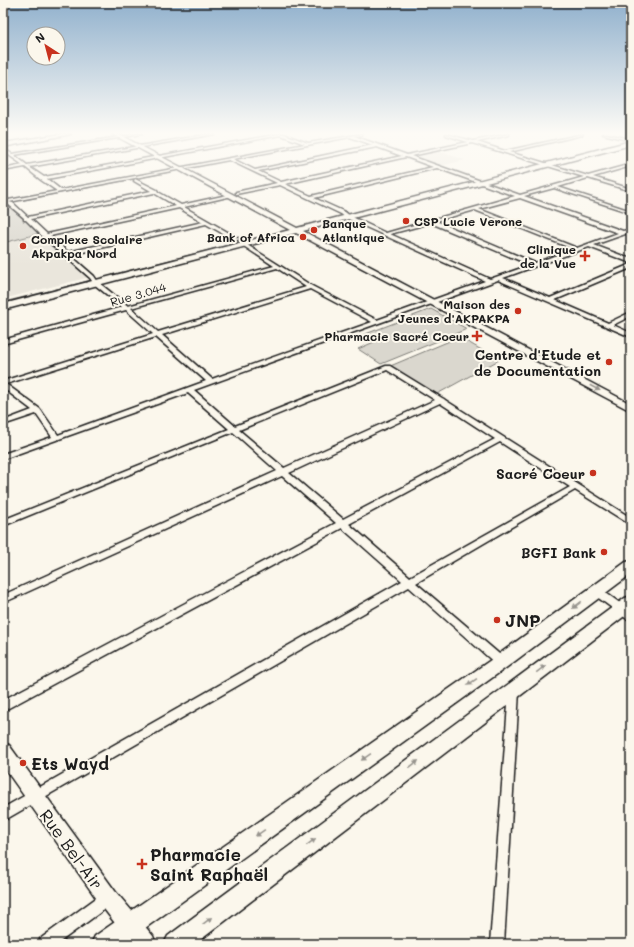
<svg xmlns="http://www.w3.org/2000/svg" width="634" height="947" viewBox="0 0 634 947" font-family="Mali,sans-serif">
	<rect width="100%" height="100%" fill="#fbf7ec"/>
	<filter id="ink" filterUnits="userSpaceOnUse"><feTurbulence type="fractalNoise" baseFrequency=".025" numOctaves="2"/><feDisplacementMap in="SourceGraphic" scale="8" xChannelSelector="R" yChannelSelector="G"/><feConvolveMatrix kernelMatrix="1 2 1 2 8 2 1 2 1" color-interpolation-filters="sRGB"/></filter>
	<g filter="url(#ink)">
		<g fill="#eae6dc">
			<path d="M438 151 465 160 440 166 413 156Z"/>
			<path d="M41 233 90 277 3 299V243Z"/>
		</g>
		<g fill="#dad7ce" stroke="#7b7a75">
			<path d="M8 206 41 233 3 243V207Z"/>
			<path d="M431 309 467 329 381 364 358 349 374 342 363 335Z"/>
			<path d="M459 337 499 360 437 394 388 367Z"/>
		</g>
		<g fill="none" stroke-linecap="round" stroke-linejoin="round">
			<path stroke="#74726e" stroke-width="1.5" d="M23 200 174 171"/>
			<g stroke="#74726e" stroke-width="2">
				<path d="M113 275 285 231"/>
				<path d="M60 289 93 280"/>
			</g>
			<path stroke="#74726e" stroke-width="2.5" d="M3 303 64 288"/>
			<g stroke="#1c1c1c" stroke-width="3">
				<g id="street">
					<path d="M137 134H142L14 155 27 165 210 134H215L29 167 44 177 279 134H284L308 143 362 134V135L354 136 407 155 468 142 446 135V134L473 141 509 134V135L477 142 505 151 583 134 582 135 509 152 588 176 631 164V166L593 177 631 189V191L588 178 558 187 631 211V213L554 188 524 196 623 231 631 229V232L594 245 631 259V263L589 247 503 278 550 298 631 264V268L555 300 608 323 631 312V316L613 325 631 333V337L498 280 194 390 235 426 386 366H390L442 398 444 399 445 400 631 518V525L575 490 416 583 505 659 506 662 505 665 501 666 497 665 409 587 3 821V808L402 581 342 528 3 711V700L336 523 282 476 3 603V595L277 471 233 432 3 526V520L229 429 188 393 3 459V454L52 437 36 414 3 425V421L32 410 3 388V381L153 334 126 310 3 344V340L122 307 94 284 90 278 43 237 26 220H24V218L9 205 3 203V201L57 191 41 180 25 167 3 171V169L23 165 3 151V148L12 154ZM281 135 305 144 61 190 47 179ZM350 137 373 145 255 170 233 159ZM472 143 584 177 520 195 411 156ZM377 147 402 156 281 182 258 171ZM406 157 433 167 311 196 285 184ZM229 160 277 183 236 192V194L280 185 341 214 346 218 485 281 377 320 312 286 244 243 242 244V245L274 266 128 306 98 282 94 276 70 255 206 224 234 240H238V238L184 207 232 196V194L181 205 158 192 157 190 135 179 134 181 151 191 28 217 13 203 9 202ZM437 168 515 196 386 233 350 216 345 212 314 198ZM154 193 176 206 47 234 31 219ZM520 198 618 233 577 248 479 209ZM179 208 203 222 68 252 50 236ZM475 210 573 249 535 263 436 221ZM431 223 530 265 490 279 390 234ZM277 268 306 287 158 332 131 308ZM310 289 372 322 212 379 162 335ZM156 337 206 381 58 435 40 409 6 384ZM387 370 435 400 284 468 239 430ZM440 403 495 439 343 519 289 473ZM500 442 570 487 410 577 349 524Z"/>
					<path d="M603 134H607L631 139V141Z"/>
					<path d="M596 587 599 588 631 611V620L627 619 593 594 591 591 593 588Z"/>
					<path d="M514 686 518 688 519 691 504 944H490L509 691 510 688Z"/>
					<path d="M108 891 113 893 115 898 113 903 57 944H38L40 939 103 893Z"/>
				</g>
			</g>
			<g stroke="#1c1c1c" stroke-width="3">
				<g id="secondary">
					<path d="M62 134H71L3 147V143Z"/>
					<path d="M112 134H118L297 228 631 141V145L303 231 631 404V411L296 233 3 310V304L290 230Z"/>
					<path d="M3 743 9 745 115 891 153 936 156 944H131L101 905 3 766Z"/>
				</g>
			</g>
			<g stroke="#1c1c1c" stroke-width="3">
				<g id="primary">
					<path d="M631 561V574L507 667 123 944H91L95 936 495 657 626 562Z"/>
					<path d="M631 596V611L195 944H164L168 936 625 598Z"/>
				</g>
			</g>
			<use href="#street" fill="#fbf7ec" fill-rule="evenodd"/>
			<use href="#secondary" fill="#fbf7ec" fill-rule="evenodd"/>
			<use href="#primary" fill="#fbf7ec" fill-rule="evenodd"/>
		</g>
		<defs><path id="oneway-solid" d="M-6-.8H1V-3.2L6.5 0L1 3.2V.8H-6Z"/></defs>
		<g fill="#97948e">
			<use href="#oneway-solid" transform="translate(595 388) rotate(28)"/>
			<use href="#oneway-solid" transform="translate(577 605) rotate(143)"/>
			<use href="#oneway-solid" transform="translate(541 669) rotate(-37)"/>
			<use href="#oneway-solid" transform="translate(472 682) rotate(145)"/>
			<use href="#oneway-solid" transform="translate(366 757) rotate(145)"/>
			<use href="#oneway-solid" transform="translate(414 764) rotate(-37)"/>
			<use href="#oneway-solid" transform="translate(260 833) rotate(145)"/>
			<use href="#oneway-solid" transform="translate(311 842) rotate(-37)"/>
			<use href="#oneway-solid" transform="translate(207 921) rotate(-37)"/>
		</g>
	</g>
	<linearGradient id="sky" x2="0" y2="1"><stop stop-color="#91b1cd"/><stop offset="0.5" stop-color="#fdfbf6"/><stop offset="1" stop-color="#fdfbf6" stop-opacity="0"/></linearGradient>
	<rect width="634" height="266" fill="url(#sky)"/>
	<g fill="#c8321e" stroke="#fbf7ec" stroke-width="1.5">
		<circle cx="406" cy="221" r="4"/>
		<circle cx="314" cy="230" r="4"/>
		<circle cx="303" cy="237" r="4"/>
		<circle cx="23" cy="246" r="4"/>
		<path d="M583 250h4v4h4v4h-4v4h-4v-4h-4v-4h4z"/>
		<circle cx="518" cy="311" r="4"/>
		<path d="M475 330h4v4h4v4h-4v4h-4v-4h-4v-4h4z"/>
		<circle cx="609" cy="362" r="4"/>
		<circle cx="593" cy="473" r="4"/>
		<circle cx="604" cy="552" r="4"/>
		<circle cx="497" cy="620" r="4"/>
		<circle cx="23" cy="763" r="4"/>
		<path d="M140 858h4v4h4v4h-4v4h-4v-4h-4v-4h4z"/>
	</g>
	<g text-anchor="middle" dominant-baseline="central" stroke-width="4" stroke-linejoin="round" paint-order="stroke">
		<g font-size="12" font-weight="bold" fill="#1c1c1c" stroke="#fbf7ec" text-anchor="end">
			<text x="414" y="221" text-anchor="start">CSP Lucie Verone</text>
			<text x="322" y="223" text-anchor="start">Banque<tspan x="322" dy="14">Atlantique</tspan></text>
			<text x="295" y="237">Bank of Africa</text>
			<text x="31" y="239" text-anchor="start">Complexe Scolaire<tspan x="31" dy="14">Akpakpa Nord</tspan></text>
			<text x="576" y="249">Clinique<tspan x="576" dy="14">de la Vue</tspan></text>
			<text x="510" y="304">Maison des<tspan x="510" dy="14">Jeunes d'AKPAKPA</tspan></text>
			<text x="469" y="336">Pharmacie Sacré Coeur</text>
		</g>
		<g font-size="12" fill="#1c1c1c" stroke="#fbf7ec">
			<text transform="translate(138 294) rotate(-16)">Rue 3.044</text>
		</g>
		<g font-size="14" font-weight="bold" fill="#1c1c1c" stroke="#fbf7ec" text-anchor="end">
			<text x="601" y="354">Centre d'Etude et<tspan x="601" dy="16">de Documentation</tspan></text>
			<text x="585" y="473">Sacré Coeur</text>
			<text x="596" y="552">BGFI Bank</text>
		</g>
		<g font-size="17" font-weight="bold" fill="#1c1c1c" stroke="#fbf7ec" text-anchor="start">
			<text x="505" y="620">JNP</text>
			<text x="31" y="763">Ets Wayd</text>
			<text x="150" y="854">Pharmacie<tspan x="150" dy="20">Saint Raphaël</tspan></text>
		</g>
		<g font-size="17" fill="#1c1c1c" stroke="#fbf7ec">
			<text transform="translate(72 849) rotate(54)">Rue Bel-Air</text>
		</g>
	</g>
	<rect width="634" height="947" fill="none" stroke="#fbf7ec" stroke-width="16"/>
	<rect x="8" y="8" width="618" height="931" fill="none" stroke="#1c1c1c" stroke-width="1.5" filter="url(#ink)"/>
	<g transform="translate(46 46) rotate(324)"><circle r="19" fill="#fbf7ec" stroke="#a29f99"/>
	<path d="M0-3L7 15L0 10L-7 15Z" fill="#c8321e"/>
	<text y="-6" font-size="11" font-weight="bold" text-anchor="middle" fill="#1c1c1c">N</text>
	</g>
</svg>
